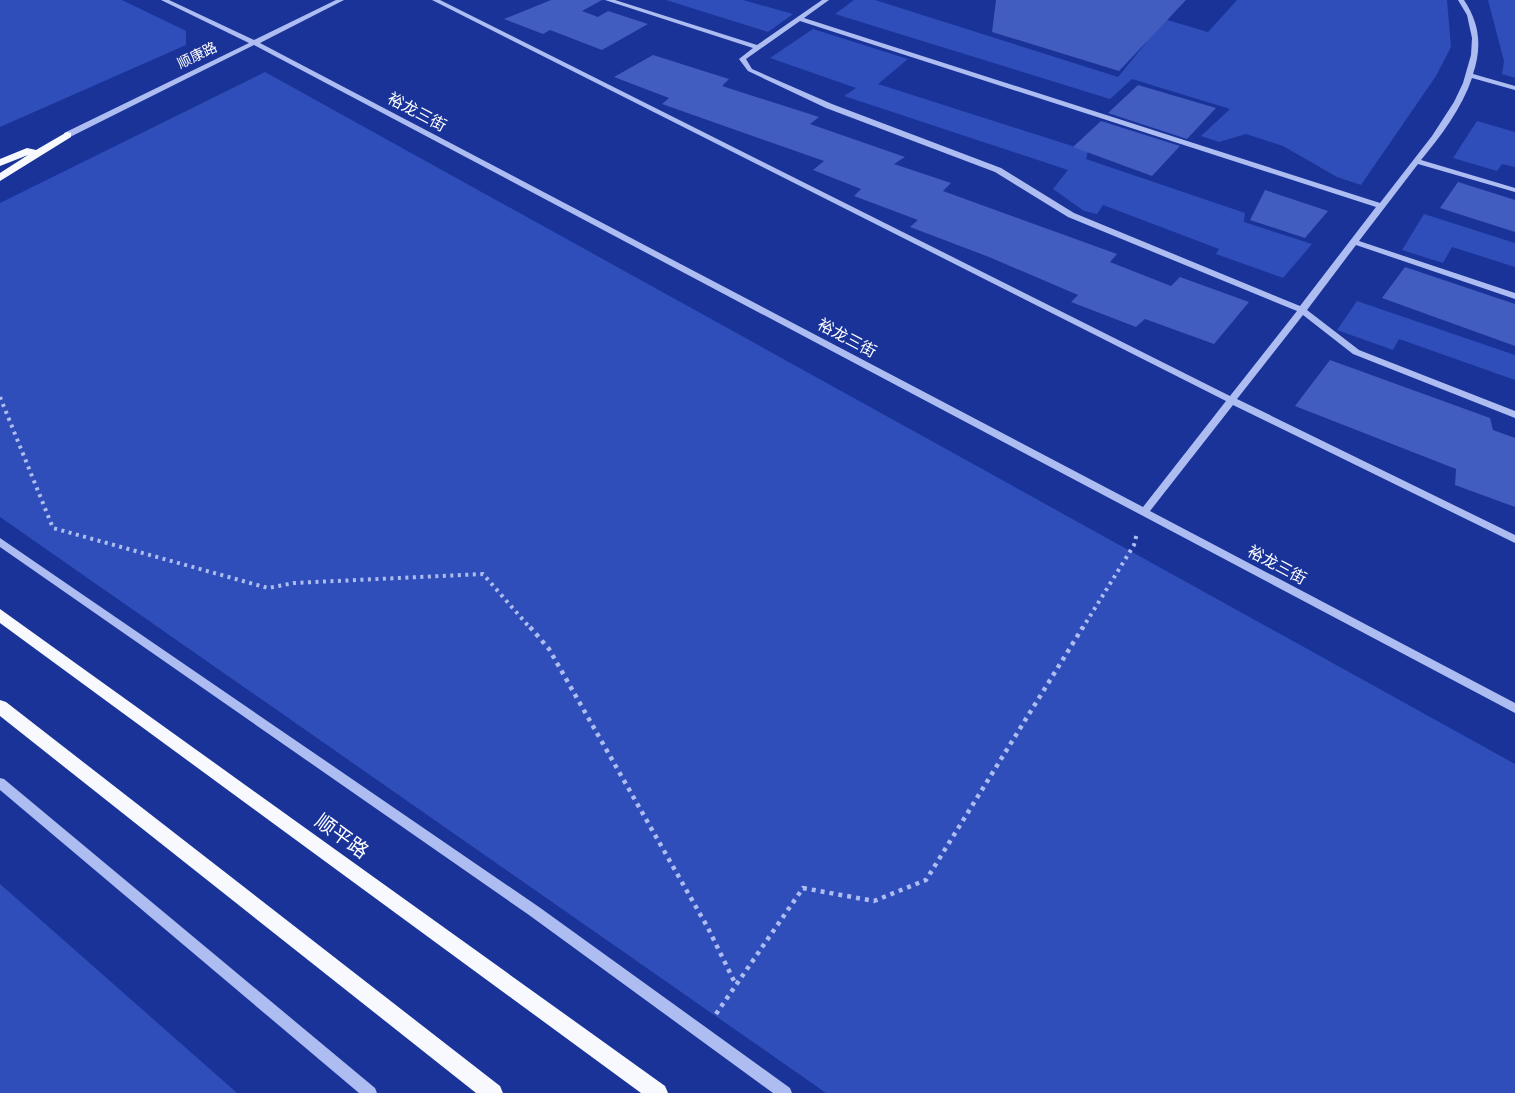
<svg xmlns="http://www.w3.org/2000/svg" width="1515" height="1093" viewBox="0 0 1515 1093" font-family="Poppins,'Noto Sans SC',sans-serif">
	<rect width="100%" height="100%" fill="#193399"/>
	<g fill="#2f4eb9">
		<path d="M0 0H122L186 31V45L0 127Z"/>
		<path d="M666 0H743L793 14 768 32Z"/>
		<path d="M854 0H875L1118 77 1149 39 1099 0 1208 32 1237 0H1447L1451 47 1436 76 1361 185 1337 177 1283 146 1246 134 1219 142 1201 136 1230 109 1132 79 1110 99 835 14Z"/>
		<path d="M1488 0H1515V78L1502 74 1504 61Z"/>
		<path d="M813 29 908 59 878 84 1088 151 1086 159 1245 213 1244 222 1312 244 1283 278 1216 254 1219 249 1103 205 1097 214 1084 211 1053 189 1068 170 844 96 856 88 770 58Z"/>
		<path d="M265 72 1515 764V1093H826L0 517V203Z"/>
		<path d="M1477 121 1515 132V167L1502 164 1497 171 1453 158Z"/>
		<path d="M1424 214 1515 243V267L1452 247 1443 263 1402 250Z"/>
		<path d="M1357 301 1515 355V380L1399 339 1393 350 1337 330Z"/>
		<path d="M0 884 237 1093H0Z"/>
	</g>
	<g fill="#415dc0">
		<path d="M551 0H602L582 11 598 17 608 11 648 24 602 50 550 30 543 34 504 19Z"/>
		<path d="M996 0H1186L1119 71 992 32Z"/>
		<path d="M653 55 729 79 722 86 819 117 810 124 905 157 894 164 951 183 943 191 1117 254 1110 262 1171 286 1180 277 1249 302 1214 344 1145 319 1136 327 1071 302 1078 295 989 257 910 227 918 220 854 196 861 189 813 170 824 161 662 104 669 98 614 77Z"/>
		<path d="M1138 85 1216 108 1187 139 1108 113Z"/>
		<path d="M1101 121 1180 146 1152 176 1073 147Z"/>
		<path d="M1458 182 1515 200V232L1440 208Z"/>
		<path d="M1265 190 1328 211 1305 238 1250 220Z"/>
		<path d="M1405 267 1515 304V346L1382 298Z"/>
		<path d="M1330 360 1490 418 1493 430 1515 438V507L1455 485 1456 469 1295 406Z"/>
	</g>
	<g fill="none" stroke-linecap="round" stroke-linejoin="round">
		<g stroke="#aebdf1" stroke-width="4" stroke-dasharray="3 4.5" stroke-linecap="butt">
			<path d="M0 397 53 528 268 588 294 583 483 574 531 629"/>
			<path d="M1082 629 1134 545 1137 533"/>
		</g>
		<g stroke="#aebdf1" stroke-width="4.5" stroke-dasharray="4 5" stroke-linecap="butt">
			<path d="M530 627 549 649 708 928 736 985"/>
			<path d="M716 1014 803 888 874 901 926 880 1083 627"/>
		</g>
		<g fill="#aebdf1" fill-rule="evenodd">
			<path d="M161 0H169L254 40 336 0H344L260 43 1143 507 1226 401 432 0H440L1230 396 1297 311 1068 217 995 172 826 108 748 71 739 59 753 48 605 0H615L757 45 822 0H829L804 18 1380 203 1432 136 1454 102 1463 83 1471 55 1472 38 1467 15 1458 0H1464C1480 24 1482 47 1473 74L1515 86V90L1472 78C1462 108 1441 136 1421 160L1515 188V192L1418 164 1359 241 1515 293V299L1356 245 1307 310 1359 350 1515 411V418L1353 354 1303 315 1237 399 1515 535V543L1233 405 1150 511 1515 703V713L254 45 70 137H64V133L249 43ZM800 21 1376 207 1300 306 1074 213 1001 168 832 104 752 69 746 59Z"/>
			<path d="M0 538 539 907 790 1088 792 1093H773L529 915 0 547Z"/>
			<path d="M0 778 4 779 375 1088 377 1093H359L0 790Z"/>
		</g>
		<g fill="#f8f9ff" fill-rule="evenodd">
			<path d="M67 132 71 133V137L0 181V173L28 155 0 166V159L27 148 36 150Z"/>
			<path d="M0 609 665 1086 668 1093H641L0 623Z"/>
			<path d="M0 700 6 702 500 1086 503 1093H476L0 716Z"/>
		</g>
	</g>
	<g text-anchor="middle" dominant-baseline="central" stroke-width="4.5" stroke-linejoin="round" paint-order="stroke">
		<g font-size="14" fill="#fff" stroke="#193399">
			<text transform="translate(197 55) rotate(-26)">顺康路</text>
		</g>
		<g font-size="16" fill="#fff" stroke="#193399">
			<text transform="translate(417 112) rotate(28)">裕龙三街</text>
			<text transform="translate(847 338) rotate(28)">裕龙三街</text>
			<text transform="translate(1277 565) rotate(28)">裕龙三街</text>
		</g>
		<g font-size="20" fill="#fff" stroke="#193399">
			<text transform="translate(342 836) rotate(36)">顺平路</text>
		</g>
	</g>
</svg>
